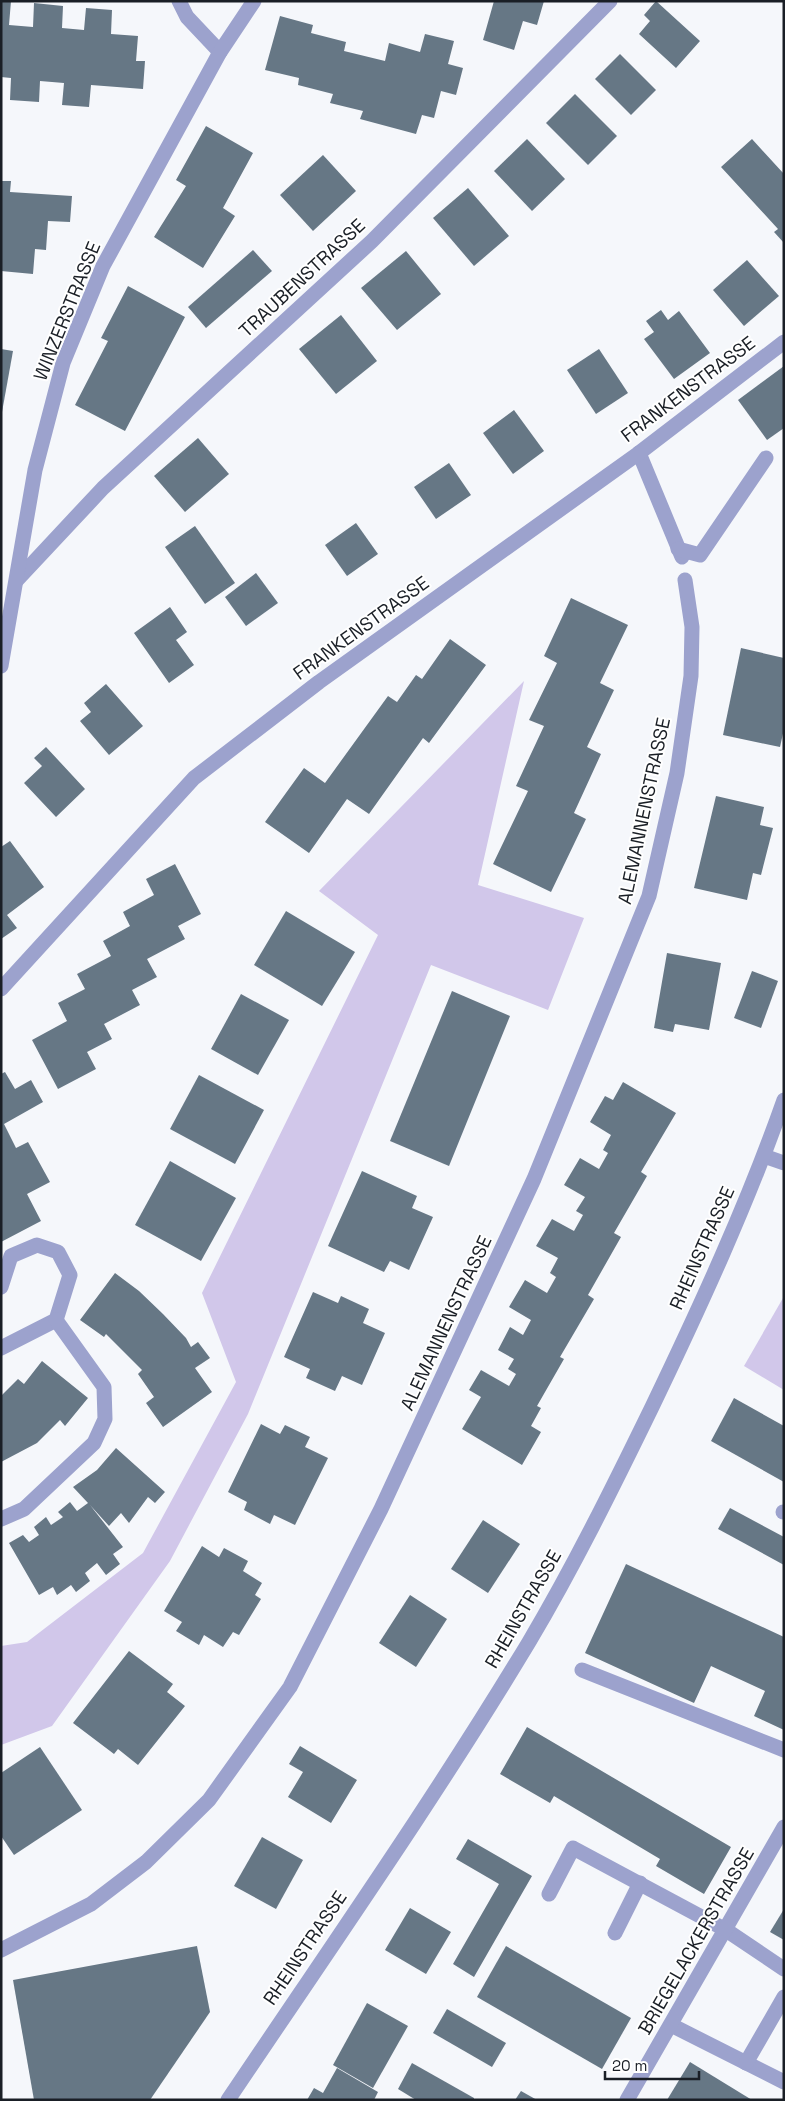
<svg xmlns="http://www.w3.org/2000/svg" width="785" height="2101" viewBox="0 0 785 2101" font-family="'Space Grotesk',sans-serif">
	<rect width="100%" height="100%" fill="#f5f7fb"/>
	<g fill="#d1c7ea">
		<path d="M524 681 478 885 584 918 548 1010 431 965 248 1414 170 1561 52 1726 1 1745V1646L27 1642 143 1553 236 1382 202 1293 378 935 319 891Z"/>
		<path d="M783 1298H784V1390L744 1366Z"/>
	</g>
	<g fill="#667785">
		<path d="M1 1H11L9 25 33 27 34 3 63 6 62 28 84 30 86 8 112 10 111 34 138 36 136 61H145L143 89 91 85 89 107 62 105 64 83 40 81 39 102 10 100 11 78 1 77Z"/>
		<path d="M494 1H544L537 25 523 21 514 50 483 40Z"/>
		<path d="M656 1 700 41 676 68 639 34 650 21 644 15Z"/>
		<path d="M280 16 313 25 311 33 346 42 344 51 385 61 389 43 420 52 425 34 454 41 448 64 463 68 456 95 441 91 434 118 422 115 416 134 360 119 363 111 330 103 333 94 298 85 299 78 265 70Z"/>
		<path d="M620 54 656 90 631 115 595 79Z"/>
		<path d="M575 94 617 136 588 165 546 123Z"/>
		<path d="M206 126 253 153 223 208 235 216 203 268 154 237 186 186 176 180Z"/>
		<path d="M527 139 565 179 532 211 494 171Z"/>
		<path d="M752 139 784 174V243L774 232 778 229 721 167Z"/>
		<path d="M323 155 356 191 313 231 280 195Z"/>
		<path d="M1 181H11L10 192 72 196 70 222 48 221 46 250 35 249 33 274 1 271Z"/>
		<path d="M468 188 509 236 474 266 433 218Z"/>
		<path d="M253 250 272 271 206 328 188 307Z"/>
		<path d="M406 251 441 294 397 330 361 288Z"/>
		<path d="M747 260 779 296 744 326 713 290Z"/>
		<path d="M128 286 185 317 125 431 75 405 108 341 101 338Z"/>
		<path d="M661 310 668 320 679 311 710 353 674 379 644 339 654 332 646 321Z"/>
		<path d="M341 315 377 361 336 394 299 349Z"/>
		<path d="M1 349 13 351 2 412H1Z"/>
		<path d="M599 349 628 393 596 414 567 370Z"/>
		<path d="M784 366V428L767 440 738 400Z"/>
		<path d="M514 410 544 451 513 474 483 433Z"/>
		<path d="M198 438 229 474 185 512 154 476Z"/>
		<path d="M449 463 471 495 436 519 414 487Z"/>
		<path d="M356 523 378 554 347 576 325 545Z"/>
		<path d="M195 526 235 583 205 604 165 547Z"/>
		<path d="M256 573 278 603 246 626 225 597Z"/>
		<path d="M571 598 628 625 600 683 614 690 587 747 601 754 574 813 586 819 551 892 493 864 528 791 516 786 544 726 529 720 557 663 544 656Z"/>
		<path d="M170 607 187 632 176 640 194 665 169 683 134 633Z"/>
		<path d="M450 639 486 665 429 743 423 738 369 814 347 799 309 853 265 822 304 768 325 783 388 696 397 702 416 675 422 679Z"/>
		<path d="M741 648 784 658V729L780 747 723 735Z"/>
		<path d="M106 684 143 726 109 755 80 721 91 712 84 703Z"/>
		<path d="M46 747 85 789 56 817 24 783 42 766 34 758Z"/>
		<path d="M716 796 764 807 760 825 773 828 761 875 753 873 747 900 694 888Z"/>
		<path d="M10 841 44 887 7 915 17 928 1 939V847Z"/>
		<path d="M175 864 201 914 178 926 185 939 147 959 157 977 132 990 140 1005 104 1024 112 1039 87 1052 96 1069 58 1089 32 1040 67 1021 58 1003 85 989 77 974 111 956 103 941 130 926 123 912 154 895 146 879Z"/>
		<path d="M286 911 355 952 322 1006 254 965Z"/>
		<path d="M667 953 721 963 709 1030 675 1024 673 1032 654 1028Z"/>
		<path d="M752 971 778 981 761 1028 734 1018Z"/>
		<path d="M452 991 510 1016 449 1166 390 1141Z"/>
		<path d="M241 994 289 1020 258 1075 211 1049Z"/>
		<path d="M5 1072 15 1089 31 1080 43 1102 4 1124 16 1148 28 1142 50 1182 27 1194 41 1221 1 1242V1074Z"/>
		<path d="M199 1075 264 1110 235 1164 170 1129Z"/>
		<path d="M623 1082 676 1113 641 1172 647 1176 614 1233 621 1237 588 1295 594 1299 560 1357 564 1359 537 1406 541 1408 531 1426 541 1432 522 1465 462 1429 481 1397 469 1390 481 1370 509 1386 516 1374 508 1369 514 1359 498 1350 510 1327 523 1335 531 1320 509 1307 525 1280 547 1293 556 1277 550 1273 558 1258 536 1246 552 1219 574 1231 583 1215 576 1211 585 1197 564 1185 580 1158 599 1169 608 1153 603 1150 611 1135 590 1122 605 1096 613 1100Z"/>
		<path d="M170 1161 236 1198 201 1261 135 1225Z"/>
		<path d="M362 1171 417 1196 412 1208 433 1217 409 1270 390 1261 384 1272 328 1246Z"/>
		<path d="M115 1273 139 1291 163 1314 186 1338 191 1347 198 1342 210 1358 195 1368 212 1392 163 1427 146 1403 154 1397 138 1374 142 1370 106 1334 104 1337 80 1320Z"/>
		<path d="M313 1292 338 1303 341 1296 369 1309 363 1323 385 1333 362 1385 342 1376 335 1391 306 1378 310 1369 284 1357Z"/>
		<path d="M42 1361 88 1398 65 1426 60 1420 37 1443 1 1462V1396L18 1379 24 1384Z"/>
		<path d="M734 1398 784 1426V1482L711 1441Z"/>
		<path d="M261 1424 280 1434 285 1425 310 1437 305 1447 328 1458 295 1525 274 1515 270 1524 244 1510 247 1502 228 1492Z"/>
		<path d="M116 1448 165 1492 155 1503 148 1497 129 1523 121 1513 109 1526 90 1505 123 1547 113 1554 120 1564 106 1575 97 1563 85 1573 90 1581 76 1592 71 1585 57 1595 53 1587 39 1595 9 1543 23 1535 29 1542 39 1535 34 1527 46 1517 51 1525 63 1517 58 1512 70 1502 77 1511 88 1503 73 1487 97 1470Z"/>
		<path d="M730 1508 784 1537V1565L718 1529Z"/>
		<path d="M483 1520 520 1544 488 1593 451 1569Z"/>
		<path d="M202 1546 219 1557 224 1548 248 1561 243 1571 262 1583 255 1595 261 1599 239 1635 233 1632 223 1647 204 1635 199 1645 176 1631 182 1622 164 1611Z"/>
		<path d="M626 1564 784 1637V1730L754 1716 765 1691 711 1666 694 1703 585 1653Z"/>
		<path d="M410 1595 447 1619 416 1667 379 1643Z"/>
		<path d="M129 1651 173 1684 167 1692 185 1706 138 1765 118 1749 114 1754 73 1723Z"/>
		<path d="M527 1727 731 1847 704 1894 656 1866 660 1859 554 1796 550 1803 500 1774Z"/>
		<path d="M300 1746 357 1780 331 1823 288 1797 303 1772 289 1764Z"/>
		<path d="M40 1747 82 1810 14 1855 1 1836V1773Z"/>
		<path d="M262 1837 303 1860 276 1909 234 1886Z"/>
		<path d="M468 1839 532 1876 474 1977 453 1964 499 1884 456 1859Z"/>
		<path d="M410 1908 451 1932 426 1974 385 1950Z"/>
		<path d="M784 1909V1940L770 1932Z"/>
		<path d="M197 1946 210 2012 150 2100H34L13 1980Z"/>
		<path d="M506 1946 631 2018 602 2069 477 1997Z"/>
		<path d="M367 2003 408 2026 373 2088 333 2065Z"/>
		<path d="M447 2009 506 2043 492 2067 433 2033Z"/>
		<path d="M690 2062 752 2100H667Z"/>
		<path d="M412 2063 474 2098V2100H416L398 2089Z"/>
		<path d="M337 2068 378 2092 374 2100H307L314 2088 323 2093Z"/>
		<path d="M521 2091 537 2100H515Z"/>
	</g>
	<g fill="none" stroke-linecap="round" stroke-linejoin="round">
		<g stroke="#9ca2cd" stroke-width="15">
			<path d="M179 1 187 17 220 52"/>
			<path d="M639 453 682 557"/>
			<path d="M678 549 700 555 766 458"/>
			<path d="M17 580 103 488 372 241 610 1"/>
			<path d="M1 666 35 470 63 363 103 266 220 52 254 1"/>
			<path d="M1 989 194 778 319 682 639 453 784 342"/>
			<path d="M764 1156 784 1163"/>
			<path d="M1 1287 11 1256 37 1245 58 1252 70 1275 56 1320 1 1348"/>
			<path d="M783 1512H784"/>
			<path d="M1 1519 24 1509 94 1443 105 1419 104 1387 56 1320"/>
			<path d="M582 1670 784 1750"/>
			<path d="M549 1894 573 1848 726 1930 784 1969"/>
			<path d="M615 1933 640 1883"/>
			<path d="M1 1950 91 1904 146 1862 209 1800 290 1687 381 1509 534 1179 649 896 677 773 691 676 692 627 685 580"/>
			<path d="M671 2025 784 2082"/>
			<path d="M746 2063 784 1997"/>
			<path d="M228 2100C330 1948 435 1798 529 1642 574 1566 613 1487 652 1407 700 1307 747 1205 784 1100"/>
			<path d="M627 2100 784 1827"/>
		</g>
	</g>
	<g text-anchor="middle" dominant-baseline="central" stroke-width="4" stroke-linejoin="round" paint-order="stroke">
		<g font-size="19" fill="#1a1f26" stroke="#fff">
			<text transform="translate(302 278) rotate(-43)">TRAUBENSTRASSE</text>
			<text transform="translate(67 311) rotate(-68)">WINZERSTRASSE</text>
			<text transform="translate(688 389) rotate(-37)">FRANKENSTRASSE</text>
			<text transform="translate(361 628) rotate(-36)">FRANKENSTRASSE</text>
			<text transform="translate(644 811) rotate(-78)">ALEMANNENSTRASSE</text>
			<text transform="translate(702 1248) rotate(-66)">RHEINSTRASSE</text>
			<text transform="translate(446 1323) rotate(-65)">ALEMANNENSTRASSE</text>
			<text transform="translate(523 1609) rotate(-60)">RHEINSTRASSE</text>
			<text transform="translate(696 1941) rotate(-60)">BRIEGELACKERSTRASSE</text>
			<text transform="translate(305 1948) rotate(-56)">RHEINSTRASSE</text>
		</g>
	</g>
	<rect width="785" height="2101" fill="none" stroke="#1a1f26" stroke-width="5"/>
	<path d="M605 2071v8h94v-8" fill="none" stroke="#1a1f26" stroke-width="2.5"/>
	<text x="612" y="2071" font-size="15" fill="#1a1f26" stroke="#ffffff" stroke-width="4" paint-order="stroke">20 m</text>
</svg>
